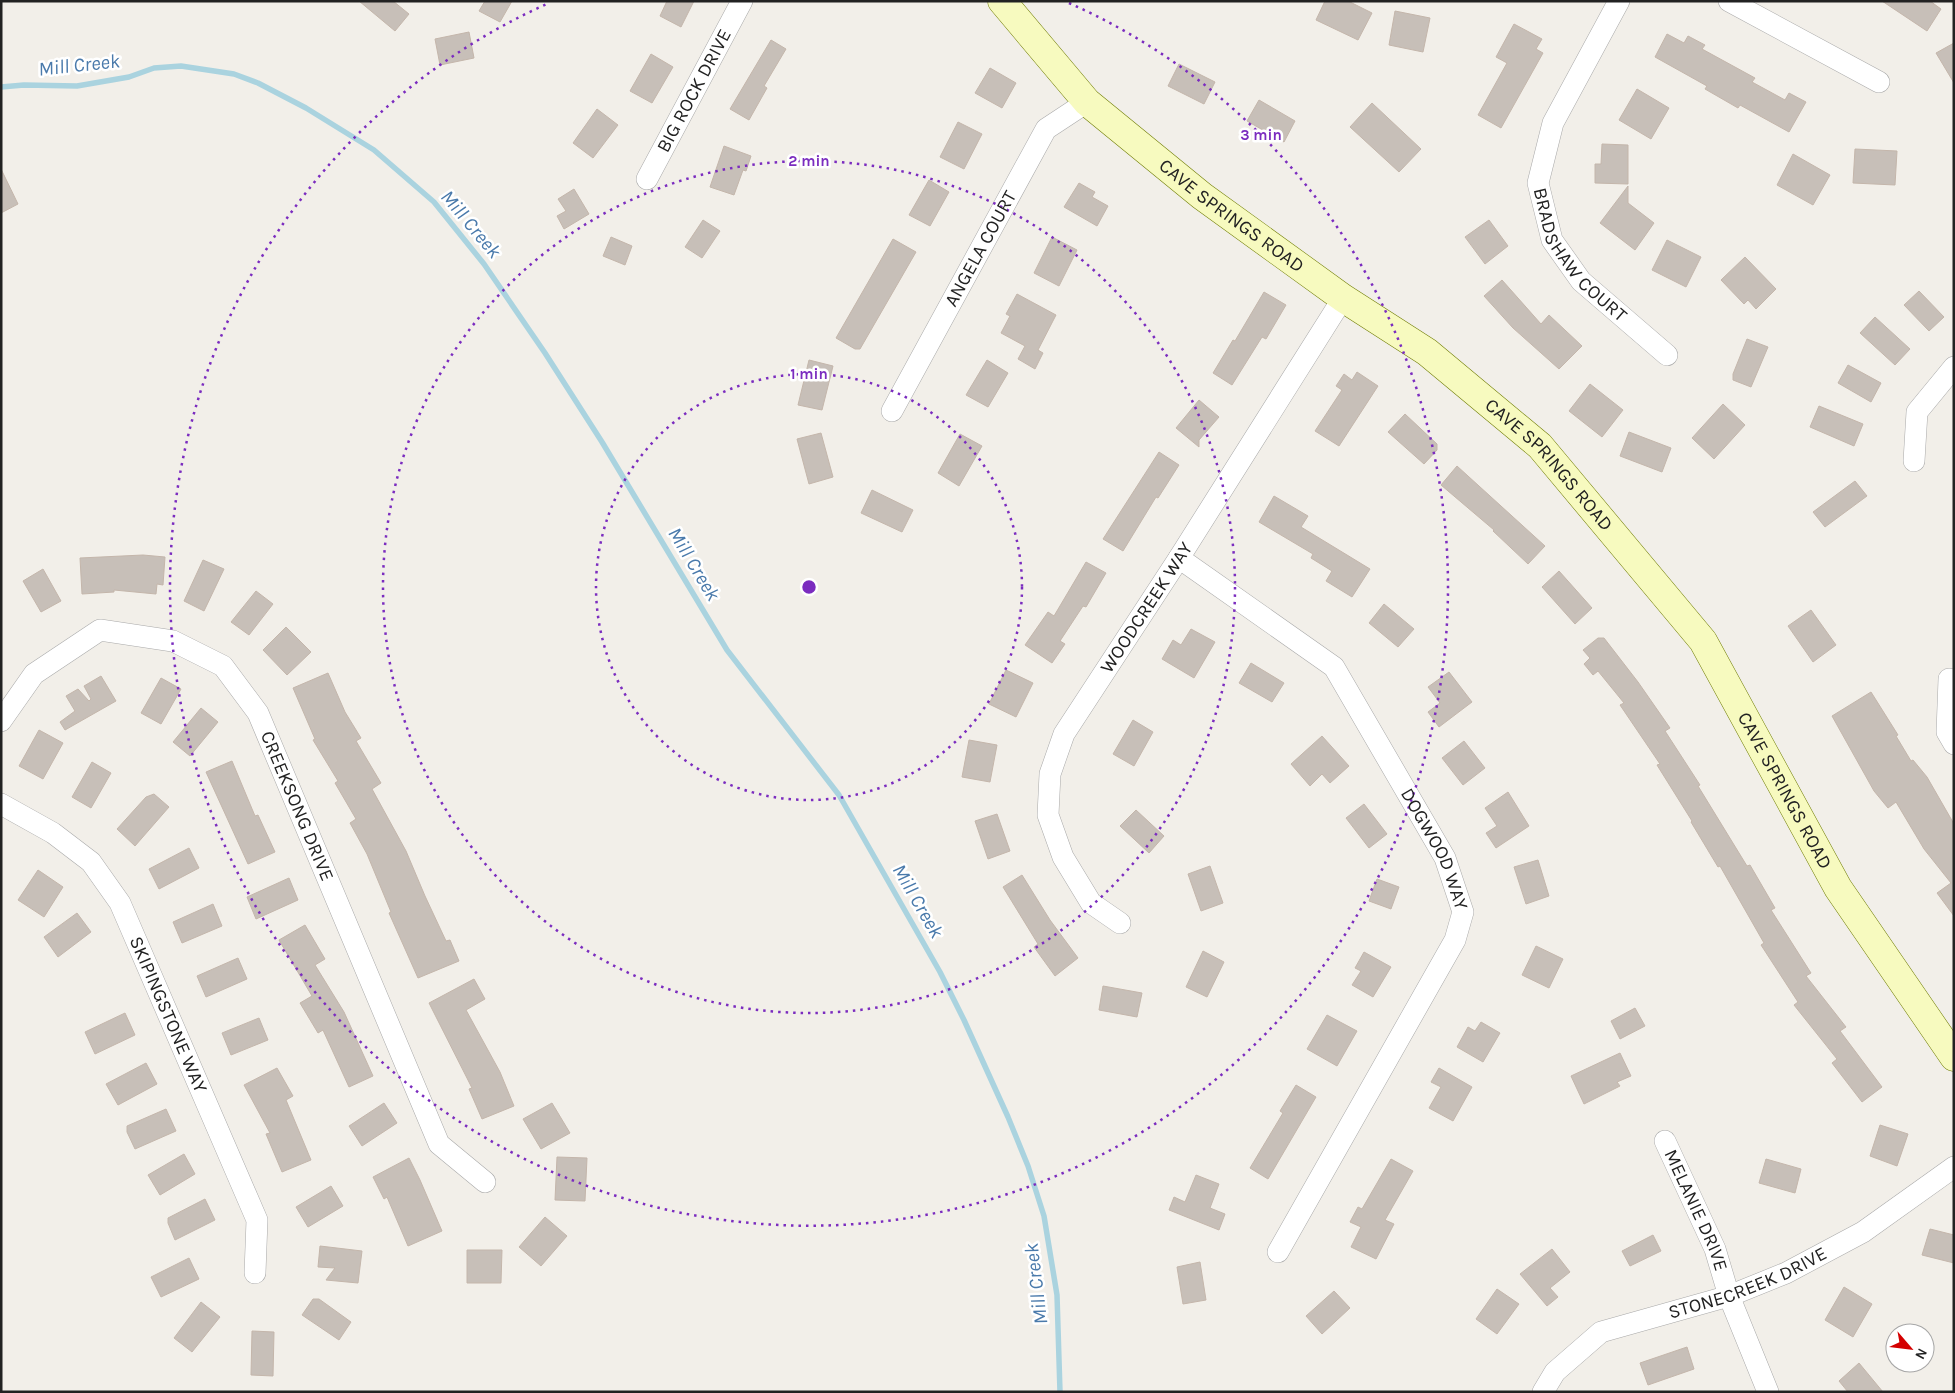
<svg xmlns="http://www.w3.org/2000/svg" width="1955" height="1393" viewBox="0 0 1955 1393" font-family="Karla,sans-serif">
	<rect width="100%" height="100%" fill="#f2efe9"/>
	<g fill="none" stroke-linecap="round" stroke-linejoin="round">
		<path stroke="#aad3df" stroke-width="5.5" d="M1 87 24 85 77 86 129 77 154 68 181 66 234 74 258 83 306 108 374 150 434 202 484 264 545 353 602 442 727 650 839 795 940 972 964 1020 1008 1117 1028 1166 1044 1216 1057 1295 1060 1392"/>
	</g>
	<g fill="#c7bfb8" stroke="#c4b6ab">
		<path d="M359 1H393L409 14 395 31Z"/>
		<path d="M485 1H512L500 22 479 11Z"/>
		<path d="M667 1H694L681 27 660 16Z"/>
		<path d="M1325 1H1348L1372 13 1358 40 1316 20Z"/>
		<path d="M1882 1H1930L1941 9 1927 31Z"/>
		<path d="M1395 11 1430 18 1423 52 1389 45Z"/>
		<path d="M1514 24 1542 39 1536 49 1543 53 1501 128 1478 115 1507 63 1496 57Z"/>
		<path d="M469 32 474 58 440 65 435 39Z"/>
		<path d="M1667 34 1684 43 1688 36 1705 45 1702 49 1755 78 1752 82 1785 100 1789 93 1806 102 1789 132 1740 105 1738 108 1705 89 1707 86 1655 57Z"/>
		<path d="M771 40 786 49 764 86 767 88 749 120 730 109Z"/>
		<path d="M1954 43V83L1936 53Z"/>
		<path d="M651 54 673 67 652 103 630 91Z"/>
		<path d="M1179 64 1215 82 1204 104 1168 86Z"/>
		<path d="M990 68 1016 83 1002 108 975 93Z"/>
		<path d="M1637 89 1669 108 1651 139 1619 120Z"/>
		<path d="M1259 100 1295 121 1284 142 1247 121Z"/>
		<path d="M1372 103 1421 149 1399 172 1350 127Z"/>
		<path d="M597 109 618 125 593 158 573 143Z"/>
		<path d="M958 122 982 134 964 169 940 157Z"/>
		<path d="M1602 144 1628 145V184L1595 183V164H1601Z"/>
		<path d="M724 146 751 156 746 171 743 170 734 195 710 187Z"/>
		<path d="M1855 149 1897 151 1895 185 1853 183Z"/>
		<path d="M1793 154 1830 175 1813 205 1777 185Z"/>
		<path d="M1 169 18 204 1 213Z"/>
		<path d="M929 180 949 192 930 226 909 215Z"/>
		<path d="M1079 183 1095 192 1092 197 1108 206 1097 226 1064 207Z"/>
		<path d="M1628 186V203L1654 223 1635 250 1600 223Z"/>
		<path d="M574 189 589 214 564 229 557 216 566 211 558 199Z"/>
		<path d="M703 220 720 231 702 258 685 247Z"/>
		<path d="M1489 220 1508 246 1485 264 1465 237Z"/>
		<path d="M611 237 632 246 625 265 603 256Z"/>
		<path d="M1052 237 1077 250 1059 286 1034 273Z"/>
		<path d="M893 239 916 252 860 349H855L836 338Z"/>
		<path d="M1667 240 1701 257 1686 287 1652 270Z"/>
		<path d="M1745 257 1776 289 1756 309 1748 300 1744 304 1721 280Z"/>
		<path d="M1502 280 1541 324 1549 315 1582 346 1559 369 1513 328 1484 296Z"/>
		<path d="M1919 291 1944 317 1929 331 1904 305Z"/>
		<path d="M1264 292 1286 305 1266 339 1262 337 1232 385 1213 373 1233 340 1235 341Z"/>
		<path d="M1017 294 1056 315 1038 350 1043 353 1035 369 1018 359 1025 346 1001 333 1010 316 1006 314Z"/>
		<path d="M1875 317 1910 349 1895 365 1860 333Z"/>
		<path d="M1747 339 1768 347 1751 387 1733 380V374Z"/>
		<path d="M809 360 833 366 822 410 798 405Z"/>
		<path d="M987 360 1008 373 988 407 966 395Z"/>
		<path d="M1848 365 1881 383 1871 402 1838 383Z"/>
		<path d="M1357 372 1378 386 1339 446 1315 431 1342 390 1336 386 1344 374 1352 380Z"/>
		<path d="M1590 384 1623 410 1602 437 1569 411Z"/>
		<path d="M1199 400 1219 417 1199 440V447L1176 428Z"/>
		<path d="M1723 404 1745 425 1714 459 1692 438Z"/>
		<path d="M1819 406 1863 424 1854 446 1810 427Z"/>
		<path d="M1405 414 1437 444V450L1424 464 1388 432Z"/>
		<path d="M1629 432 1671 448 1662 472 1620 456Z"/>
		<path d="M821 433 833 477 809 484 797 439Z"/>
		<path d="M960 434 982 446 959 486 938 473Z"/>
		<path d="M1159 452 1179 465 1158 498 1156 497 1123 551 1103 539Z"/>
		<path d="M1457 466 1545 546 1528 564 1493 531 1494 530 1441 485Z"/>
		<path d="M1855 481 1867 496 1825 527 1813 512Z"/>
		<path d="M872 490 913 510 902 532 861 513Z"/>
		<path d="M1274 496 1308 516 1301 527 1370 569 1352 597 1326 581 1332 571 1311 558 1313 554 1259 522Z"/>
		<path d="M143 555 165 557 163 585 157 584 156 594 114 590V592L82 594 80 558Z"/>
		<path d="M203 560 224 569 204 611 184 601Z"/>
		<path d="M1086 562 1106 573 1086 607 1083 606 1060 641 1065 644 1052 663 1025 645 1048 612 1054 616Z"/>
		<path d="M43 569 61 601 41 612 23 581Z"/>
		<path d="M1559 571 1592 608 1575 624 1542 587Z"/>
		<path d="M256 591 273 604 249 635 231 622Z"/>
		<path d="M1384 604 1414 629 1398 647 1369 623Z"/>
		<path d="M1811 610 1836 645 1813 662 1788 626Z"/>
		<path d="M286 627 311 652 287 675 263 650Z"/>
		<path d="M1191 629 1215 642 1194 678 1162 659 1173 640 1181 645Z"/>
		<path d="M1598 638H1604L1638 682 1670 728 1665 731 1700 785 1698 786 1747 866 1750 865 1775 908 1771 910 1811 973 1806 976 1846 1027 1840 1031 1882 1087 1862 1102 1832 1063 1837 1059 1794 1005 1798 1002 1761 945 1764 943 1720 866 1718 867 1691 822 1692 821 1657 765 1660 764 1620 705 1624 703 1598 671 1593 675 1584 664 1590 658 1583 650Z"/>
		<path d="M1251 663 1284 683 1272 702 1239 683Z"/>
		<path d="M1006 670 1033 683 1016 717 989 704Z"/>
		<path d="M1449 672 1472 702 1439 727 1428 712 1440 703 1428 687Z"/>
		<path d="M328 673 345 712 361 738 356 741 381 783 372 789 406 851 425 896 446 941 450 940 459 961 418 978 389 913 391 912 367 854 350 823 356 819 335 783 338 781 313 740 315 739 293 688Z"/>
		<path d="M101 676 116 701 65 730 60 722 75 711 66 696 78 689 89 701 91 699 84 686Z"/>
		<path d="M161 678 181 689 161 724 141 713Z"/>
		<path d="M1871 692 1898 735 1896 736 1911 761 1913 760 1927 777 1954 824V916L1937 893 1951 883 1924 849 1896 802 1888 808 1874 791 1832 716Z"/>
		<path d="M201 708 218 722 190 756 173 742Z"/>
		<path d="M1133 720 1153 732 1134 766 1113 754Z"/>
		<path d="M39 730 63 743 43 779 19 766Z"/>
		<path d="M1322 736 1349 766 1330 783 1322 774 1310 786 1291 764Z"/>
		<path d="M969 740 997 745 990 782 962 777Z"/>
		<path d="M1464 741 1485 768 1463 785 1442 758Z"/>
		<path d="M232 761 255 816 258 815 275 852 248 864 206 772Z"/>
		<path d="M92 762 111 773 91 808 72 797Z"/>
		<path d="M1508 792 1529 826 1496 848 1486 833 1497 826 1485 808Z"/>
		<path d="M154 794 169 807 135 846 117 829 146 797Z"/>
		<path d="M1364 804 1387 834 1369 848 1346 818Z"/>
		<path d="M1136 810 1164 836 1149 853 1120 826Z"/>
		<path d="M997 814 1010 851 988 859 975 821Z"/>
		<path d="M189 848 199 868 159 889 149 869Z"/>
		<path d="M1538 860 1549 896 1526 904 1514 867Z"/>
		<path d="M1210 866 1223 903 1201 911 1188 874Z"/>
		<path d="M38 870 63 887 44 917 18 900Z"/>
		<path d="M1022 875 1050 920 1078 958 1055 976 1034 947 1038 944 1003 887Z"/>
		<path d="M289 878 298 900 256 919 247 897Z"/>
		<path d="M1377 879 1399 887 1391 909 1369 901Z"/>
		<path d="M213 904 222 926 182 943 173 922Z"/>
		<path d="M77 913 91 932 58 957 44 937Z"/>
		<path d="M305 925 325 959 315 965 344 1012 373 1076 349 1087 323 1030 318 1033 300 1003 312 996 279 940Z"/>
		<path d="M1536 946 1563 959 1549 988 1522 975Z"/>
		<path d="M1203 951 1224 962 1207 997 1186 987Z"/>
		<path d="M1364 952 1391 967 1373 997 1352 985 1361 971 1355 968Z"/>
		<path d="M238 958 247 979 206 997 197 976Z"/>
		<path d="M474 979 485 999 466 1010 500 1072 514 1106 482 1119 469 1089 472 1088 429 1003Z"/>
		<path d="M1103 986 1142 993 1137 1017 1099 1010Z"/>
		<path d="M1635 1008 1645 1026 1620 1039 1611 1021Z"/>
		<path d="M125 1013 135 1035 95 1054 85 1032Z"/>
		<path d="M1327 1015 1357 1031 1337 1066 1307 1049Z"/>
		<path d="M259 1018 268 1040 231 1055 222 1033Z"/>
		<path d="M1481 1022 1500 1033 1483 1062 1457 1047 1468 1027 1475 1031Z"/>
		<path d="M1620 1053 1631 1076 1617 1082 1620 1086 1584 1104 1571 1076Z"/>
		<path d="M146 1063 157 1084 118 1105 106 1084Z"/>
		<path d="M277 1068 293 1096 286 1100 311 1160 282 1172 266 1134 270 1133 244 1085Z"/>
		<path d="M1439 1068 1472 1087 1453 1121 1429 1108 1441 1087 1431 1082Z"/>
		<path d="M1296 1085 1316 1097 1268 1179 1250 1168 1283 1113 1280 1111Z"/>
		<path d="M384 1103 397 1123 362 1146 349 1126Z"/>
		<path d="M552 1103 570 1133 541 1149 523 1119Z"/>
		<path d="M166 1109 176 1131 135 1149 127 1132V1126Z"/>
		<path d="M1880 1125 1908 1134 1897 1166 1870 1156Z"/>
		<path d="M184 1154 195 1174 160 1195 148 1175Z"/>
		<path d="M557 1157 587 1158 585 1201 555 1200Z"/>
		<path d="M409 1158 420 1180 442 1231 408 1246 387 1197 384 1199 373 1177Z"/>
		<path d="M1391 1159 1413 1171 1385 1220 1394 1224 1376 1259 1351 1247 1361 1227 1350 1222 1358 1207 1362 1209Z"/>
		<path d="M1766 1159 1801 1169 1795 1193 1759 1183Z"/>
		<path d="M1196 1175 1219 1184 1210 1208 1225 1214 1219 1230 1169 1210 1174 1197 1185 1202Z"/>
		<path d="M331 1186 343 1206 308 1227 296 1207Z"/>
		<path d="M205 1199 215 1220 175 1240 168 1223V1218Z"/>
		<path d="M545 1217 567 1236 541 1266 519 1247Z"/>
		<path d="M1930 1229 1954 1235V1263L1922 1255Z"/>
		<path d="M1653 1235 1661 1251 1630 1266 1622 1251Z"/>
		<path d="M320 1246 362 1251 358 1283 326 1280 335 1268 318 1267Z"/>
		<path d="M1552 1249 1570 1272 1550 1288 1558 1297 1547 1306 1520 1274Z"/>
		<path d="M467 1250H502L501 1283H467Z"/>
		<path d="M189 1258 199 1279 161 1297 151 1277Z"/>
		<path d="M1200 1262 1206 1300 1183 1304 1177 1267Z"/>
		<path d="M1844 1287 1872 1304 1853 1337 1825 1320Z"/>
		<path d="M1497 1289 1519 1304 1497 1334 1476 1319Z"/>
		<path d="M1334 1291 1350 1308 1322 1334 1306 1316Z"/>
		<path d="M313 1299H319L351 1322 339 1340 302 1315Z"/>
		<path d="M201 1302 220 1317 192 1352 174 1338Z"/>
		<path d="M252 1331 274 1332 273 1376 251 1375Z"/>
		<path d="M1687 1347 1694 1369 1648 1385 1640 1363Z"/>
		<path d="M1859 1363 1883 1392H1848L1839 1381Z"/>
	</g>
	<g fill="none" stroke-linecap="round" stroke-linejoin="round">
		<g stroke="#a9a9a9" stroke-width="22">
			<g id="street">
				<path id="s1" d="M1619 1 1553 123 1538 183 1552 240 1581 281 1667 355"/>
				<path d="M1729 1 1879 82"/>
				<path id="s2" d="M647 179 742 1"/>
				<path id="s3" d="M892 411 1046 129 1087 102"/>
				<path d="M1914 461 1917 412 1954 367"/>
				<path id="s4" d="M1179 558 1334 667 1445 858 1463 912 1455 940 1278 1252"/>
				<path d="M1949 679 1947 732 1954 744"/>
				<path id="s5" d="M1 721 34 674 100 630 173 641 223 666 258 713 439 1144 485 1182"/>
				<path id="s6" d="M1 804 53 833 91 862 120 903 257 1220 255 1273"/>
				<path id="s7" d="M1120 923 1091 903 1063 857 1048 815 1050 774 1064 734 1179 558 1343 298"/>
				<path id="s8" d="M1665 1141 1715 1249 1729 1296 1768 1392"/>
				<path id="s9" d="M1543 1392 1555 1372 1601 1332 1729 1296 1786 1273 1863 1232 1954 1167"/>
			</g>
		</g>
		<g stroke="#707d05" stroke-width="29">
			<g id="secondary">
				<path id="s10" d="M1002 1 1087 102 1202 196 1343 298 1427 352 1540 446 1703 641 1838 888 1954 1057"/>
			</g>
		</g>
		<use href="#street" stroke="#fff" stroke-width="21"/>
		<use href="#secondary" stroke="#f7fabf" stroke-width="28"/>
	</g>
	<g fill="none" stroke="#7b2cbf" stroke-width="2.5" stroke-dasharray="2.5 5">
		<circle cx="809" cy="587" r="213"/>
		<circle cx="809" cy="587" r="426"/>
		<path d="M1069 3A639 639 0 1 1 549 3"/>
	</g>
	<g text-anchor="middle" dominant-baseline="central" stroke-width="5" stroke-linejoin="round" paint-order="stroke">
		<g font-size="19" fill="#222" stroke="#fff">
			<text stroke="none"><textPath href="#s2" startOffset="100">BIG ROCK DRIVE</textPath></text>
			<text stroke="none"><textPath href="#s10" startOffset="316">CAVE SPRINGS ROAD</textPath></text>
			<text stroke="none"><textPath href="#s3" startOffset="185">ANGELA COURT</textPath></text>
			<text stroke="none"><textPath href="#s1" startOffset="286">BRADSHAW COURT</textPath></text>
			<text stroke="none"><textPath href="#s10" startOffset="721">CAVE SPRINGS ROAD</textPath></text>
			<text stroke="none"><textPath href="#s7" startOffset="368">WOODCREEK WAY</textPath></text>
			<text stroke="none"><textPath href="#s10" startOffset="1126">CAVE SPRINGS ROAD</textPath></text>
			<text stroke="none"><textPath href="#s5" startOffset="426">CREEKSONG DRIVE</textPath></text>
			<text stroke="none"><textPath href="#s4" startOffset="398">DOGWOOD WAY</textPath></text>
			<text stroke="none"><textPath href="#s6" startOffset="279">SKIPINGSTONE WAY</textPath></text>
			<text stroke="none"><textPath href="#s8" startOffset="76">MELANIE DRIVE</textPath></text>
			<text stroke="none"><textPath href="#s9" startOffset="239">STONECREEK DRIVE</textPath></text>
		</g>
		<g font-size="20" font-style="italic" fill="#4a7aab" stroke="#fff">
			<text transform="translate(79 65) rotate(-6)">Mill Creek</text>
			<text transform="translate(471 224) rotate(50)">Mill Creek</text>
			<text transform="translate(694 564) rotate(59)">Mill Creek</text>
			<text transform="translate(918 901) rotate(60)">Mill Creek</text>
			<text transform="translate(1036 1284) rotate(-97)">Mill Creek</text>
		</g>
	</g>
	<circle cx="809" cy="587" r="8" fill="#7b2cbf" stroke="#fff" stroke-width="2.5"/>
	<g font-size="15" text-anchor="middle" font-weight="bold" fill="#7b2cbf" stroke="#fff" stroke-width="5" stroke-linejoin="round" paint-order="stroke">
		<text x="1261" y="140">3 min</text>
		<text x="809" y="166">2 min</text>
		<text x="809" y="379">1 min</text>
	</g>
	<rect width="1955" height="1393" fill="none" stroke="#222222" stroke-width="5"/>
	<g transform="translate(1910 1348) rotate(118)"><circle r="24" fill="#ffffff" stroke="#a7a7a7"/>
	<path d="M0-4L9 19L0 12L-9 19Z" fill="#d40000"/>
	<text y="-8" font-size="14" font-weight="bold" text-anchor="middle" fill="#222222">N</text>
	</g>
</svg>
